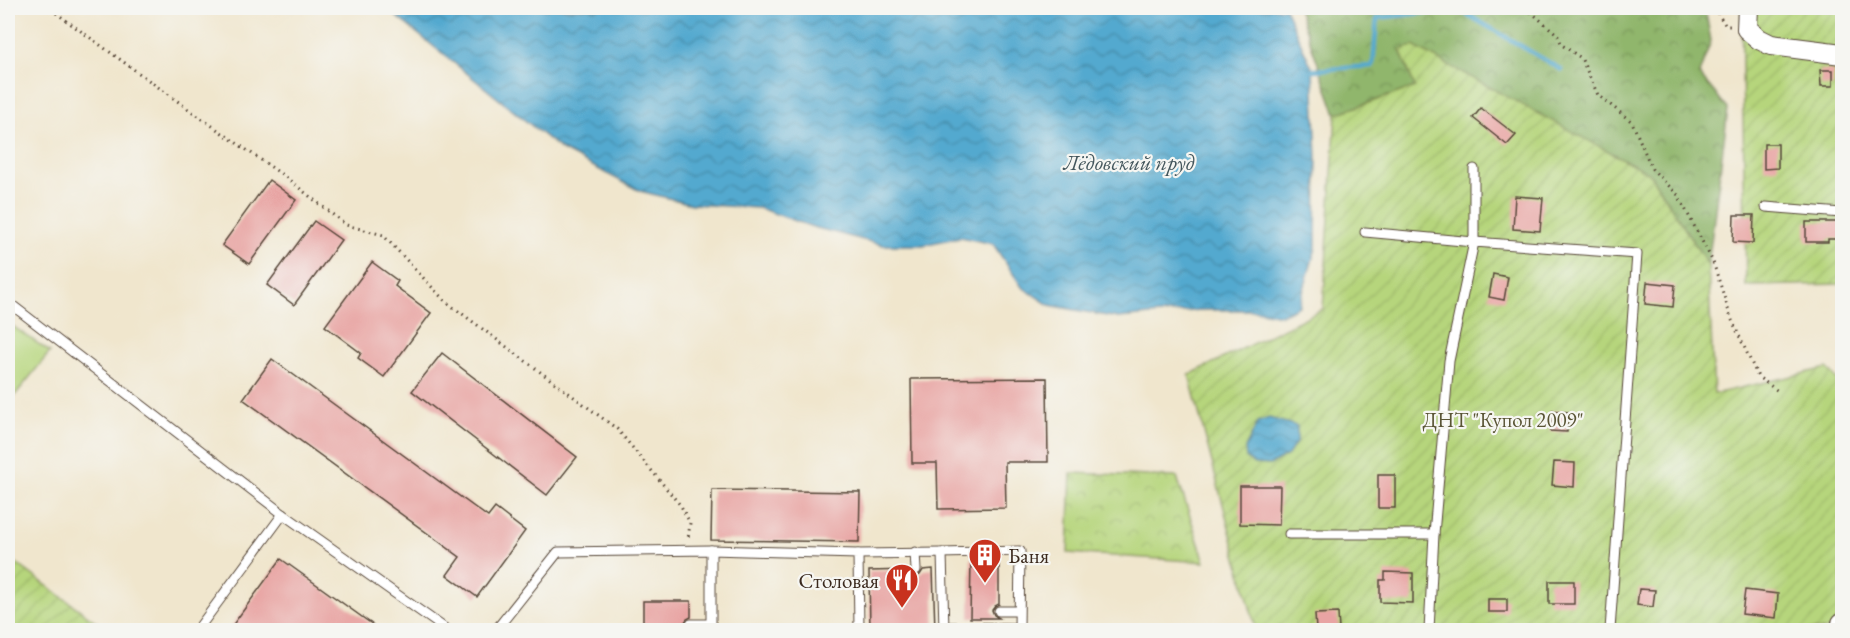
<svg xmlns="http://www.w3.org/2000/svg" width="1850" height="638" viewBox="0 0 1850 638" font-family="'EB Garamond',serif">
	<defs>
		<pattern id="forest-crowns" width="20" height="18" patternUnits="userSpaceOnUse" patternTransform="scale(1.5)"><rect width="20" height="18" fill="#90b66c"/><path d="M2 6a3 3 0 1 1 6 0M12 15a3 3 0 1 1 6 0" fill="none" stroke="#779458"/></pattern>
		<pattern id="park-crowns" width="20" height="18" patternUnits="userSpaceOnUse" patternTransform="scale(1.5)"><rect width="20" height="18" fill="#b6d57c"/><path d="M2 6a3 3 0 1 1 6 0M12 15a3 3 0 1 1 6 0" fill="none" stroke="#9db76b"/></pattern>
		<pattern id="garden-furrows" width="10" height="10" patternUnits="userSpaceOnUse" patternTransform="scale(1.5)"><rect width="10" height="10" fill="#b6d57c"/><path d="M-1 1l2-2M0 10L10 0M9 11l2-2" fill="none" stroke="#9db76b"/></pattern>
		<pattern id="water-waves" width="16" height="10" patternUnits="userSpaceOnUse" patternTransform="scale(1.5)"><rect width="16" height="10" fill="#52a9cf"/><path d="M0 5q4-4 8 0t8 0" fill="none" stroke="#458aa7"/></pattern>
	</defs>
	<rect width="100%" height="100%" fill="#f6f6f2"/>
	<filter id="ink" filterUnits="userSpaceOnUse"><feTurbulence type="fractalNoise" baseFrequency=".0167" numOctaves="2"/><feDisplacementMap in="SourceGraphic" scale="12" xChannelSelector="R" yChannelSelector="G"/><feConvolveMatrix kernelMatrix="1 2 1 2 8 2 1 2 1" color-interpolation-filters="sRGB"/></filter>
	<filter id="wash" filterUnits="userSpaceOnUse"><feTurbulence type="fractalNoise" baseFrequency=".008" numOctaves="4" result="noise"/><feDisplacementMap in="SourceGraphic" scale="24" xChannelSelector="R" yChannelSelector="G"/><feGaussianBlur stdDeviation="1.35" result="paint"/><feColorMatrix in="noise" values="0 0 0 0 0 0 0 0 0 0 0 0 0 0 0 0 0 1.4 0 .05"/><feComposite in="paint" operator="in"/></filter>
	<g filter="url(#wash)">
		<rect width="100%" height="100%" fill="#f0e6cd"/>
		<path fill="url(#forest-crowns)" stroke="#667045" stroke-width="1.5" d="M1298 8H1705L1711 41 1699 74 1728 109 1708 265 1649 173 1560 126 1400 50 1415 87 1336 114Z"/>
		<path fill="url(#park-crowns)" stroke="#78804d" stroke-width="1.5" d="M1071 473 1177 477 1205 562 1068 553Z"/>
		<g fill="url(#garden-furrows)" stroke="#78804d" stroke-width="1.5">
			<path d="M1741 8H1842V284L1746 286Z"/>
			<path d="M1413 46 1649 173 1708 265 1714 394 1827 368 1842 385V630H1256L1189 375 1323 309 1336 114 1415 87 1400 50Z"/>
			<path d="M8 557 107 630H8Z"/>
		</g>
		<path fill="#b6d57c" stroke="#78804d" stroke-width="1.5" d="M8 323 50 352 8 404Z"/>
		<g fill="url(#water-waves)" stroke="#466a76" stroke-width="1.5">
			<path d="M386 8H1285L1313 70 1317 157 1316 248 1299 306 1281 315 1256 310H1204L1118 318 1049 305 1022 287 993 244 960 237 923 245H883L813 227 759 208 692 204 640 191 562 150Z"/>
			<path d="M1269 418 1297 426V441L1288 455 1270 465 1254 464 1246 458 1245 448 1258 422Z"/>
		</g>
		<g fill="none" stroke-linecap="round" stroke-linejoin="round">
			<path stroke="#52a9cf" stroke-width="4.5" d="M1313 70 1373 66 1377 18 1458 9 1562 70"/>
		</g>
		<g id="blocks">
			<g fill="#e8a4a3">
				<path d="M1820 70H1833V86H1821Z"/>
				<path d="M1481 108 1516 135 1507 145 1473 118Z"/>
				<path d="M1764 144H1778V168L1764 169Z"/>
				<path d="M269 180 296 200 249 264 222 245Z"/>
				<path d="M1515 196 1543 198 1540 231 1513 229Z"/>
				<path d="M1734 215H1754L1753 243 1733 242Z"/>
				<path d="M314 221 341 240 294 305 267 285Z"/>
				<path d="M1806 222H1842V239H1828V242H1806Z"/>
				<path d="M372 262 398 281 395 286 431 313 384 377 358 358 361 353 325 326Z"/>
				<path d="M1493 274 1508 277 1504 300 1489 297Z"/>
				<path d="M1647 282 1675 285 1673 307 1645 304Z"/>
				<path d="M442 353 577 457 547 495 412 391Z"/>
				<path d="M272 359 488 517 495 508 525 531 477 597 447 575 460 557 243 399Z"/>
				<path d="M1047 378 1048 462H1005L1006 508 938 509 937 463H912L911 379Z"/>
				<path d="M1552 411 1568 412 1567 432 1550 431Z"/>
				<path d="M1554 462 1575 463 1574 487 1552 485Z"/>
				<rect x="1378" y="475" width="17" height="33"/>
				<path d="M1240 486H1280L1279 525 1240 524Z"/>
				<path d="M712 490 860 492 859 542 711 540Z"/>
				<path d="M999 558V604L995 606 992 610 994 615 999 618H970L971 559Z"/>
				<path d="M281 559 380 630H229Z"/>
				<path d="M933 569 935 630H870L869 571 909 570 911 574 916 577 920 575 923 570Z"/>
				<path d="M1385 572 1413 573V603L1380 602V580H1385Z"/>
				<rect x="1549" y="581" width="25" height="23"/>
				<path d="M1639 589 1655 590 1653 607 1637 605Z"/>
				<path d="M1745 590 1778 594 1776 618 1742 614Z"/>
				<rect x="1488" y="599" width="19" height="13"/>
				<path d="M643 601H691V617L687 619 684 623 686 628 690 630H643Z"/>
				<path d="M1338 613 1339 630H1316L1315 614Z"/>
			</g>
		</g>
	</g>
	<g filter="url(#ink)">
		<use href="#blocks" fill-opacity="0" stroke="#564638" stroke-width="1.5"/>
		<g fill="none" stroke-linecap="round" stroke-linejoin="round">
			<g stroke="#564638" stroke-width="11">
				<g id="lane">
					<path d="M1766 207 1842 213"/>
					<path d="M1365 232 1474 242V169"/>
					<path d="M8 302 283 514 447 630"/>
					<path d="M1289 534H1434"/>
					<path d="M915 552 916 570"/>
					<path d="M942 553 1020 551 1019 628 944 627"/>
					<path d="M858 554 942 553 944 630"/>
					<path d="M999 611H1018"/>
					<path d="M691 624H711"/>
					<path d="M199 630 198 629 283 514"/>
					<path d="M496 630 558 552 711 550 858 554 859 630"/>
					<path d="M711 630V550"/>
					<path d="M1429 630 1434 534 1449 361 1474 242 1637 254 1610 630"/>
				</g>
			</g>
			<g stroke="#564638" stroke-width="22">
				<g id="street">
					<path d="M1748 8 1747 29 1759 39 1771 45 1842 54"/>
					<path d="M1842 630V623"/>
				</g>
			</g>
			<g stroke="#564638" stroke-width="3" stroke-dasharray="1.5 4.5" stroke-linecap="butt">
				<path d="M1526 8 1557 34 1562 45 1581 58 1598 95 1632 122 1652 169 1678 195 1713 262 1731 318 1758 377 1778 391"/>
				<path d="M1714 8 1726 26H1731"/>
				<path d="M56 13 198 116 284 176 346 225 383 235 445 301 617 429 681 506 690 523 688 539"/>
			</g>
			<use href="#lane" stroke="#fff" stroke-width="9"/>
			<use href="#street" stroke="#fff" stroke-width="20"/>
		</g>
	</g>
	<defs>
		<g id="building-pin" transform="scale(1.725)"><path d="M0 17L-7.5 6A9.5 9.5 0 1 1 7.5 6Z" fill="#c8321e" stroke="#f6f6f2"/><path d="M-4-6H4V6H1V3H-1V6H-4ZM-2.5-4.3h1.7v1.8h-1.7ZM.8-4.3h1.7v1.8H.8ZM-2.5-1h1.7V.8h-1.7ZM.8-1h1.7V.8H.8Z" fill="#fff"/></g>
		<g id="restaurant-pin" transform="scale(1.725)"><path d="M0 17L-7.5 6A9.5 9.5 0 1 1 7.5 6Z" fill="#c8321e" stroke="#f6f6f2"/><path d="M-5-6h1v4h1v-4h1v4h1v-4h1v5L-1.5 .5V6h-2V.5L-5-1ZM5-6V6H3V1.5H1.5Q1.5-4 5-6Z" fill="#fff"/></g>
	</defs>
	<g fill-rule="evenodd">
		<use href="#building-pin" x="985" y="555"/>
		<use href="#restaurant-pin" x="902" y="580"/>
	</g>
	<g text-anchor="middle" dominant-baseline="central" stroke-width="4.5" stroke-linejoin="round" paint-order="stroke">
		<g font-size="21" fill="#5a5536" stroke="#f6f6f2">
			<text x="1503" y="419">ДНТ "Купол 2009"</text>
		</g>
		<g font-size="21" fill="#3b2a1e" stroke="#f6f6f2" text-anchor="start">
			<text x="1008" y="555">Баня</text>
			<text x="879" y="580" text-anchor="end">Столовая</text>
		</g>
		<g font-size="22" font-style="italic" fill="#43565c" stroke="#f6f6f2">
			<text x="1129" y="162">Лёдовский пруд</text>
		</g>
	</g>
	<rect width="1850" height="638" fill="none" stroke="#f6f6f2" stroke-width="30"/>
</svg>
